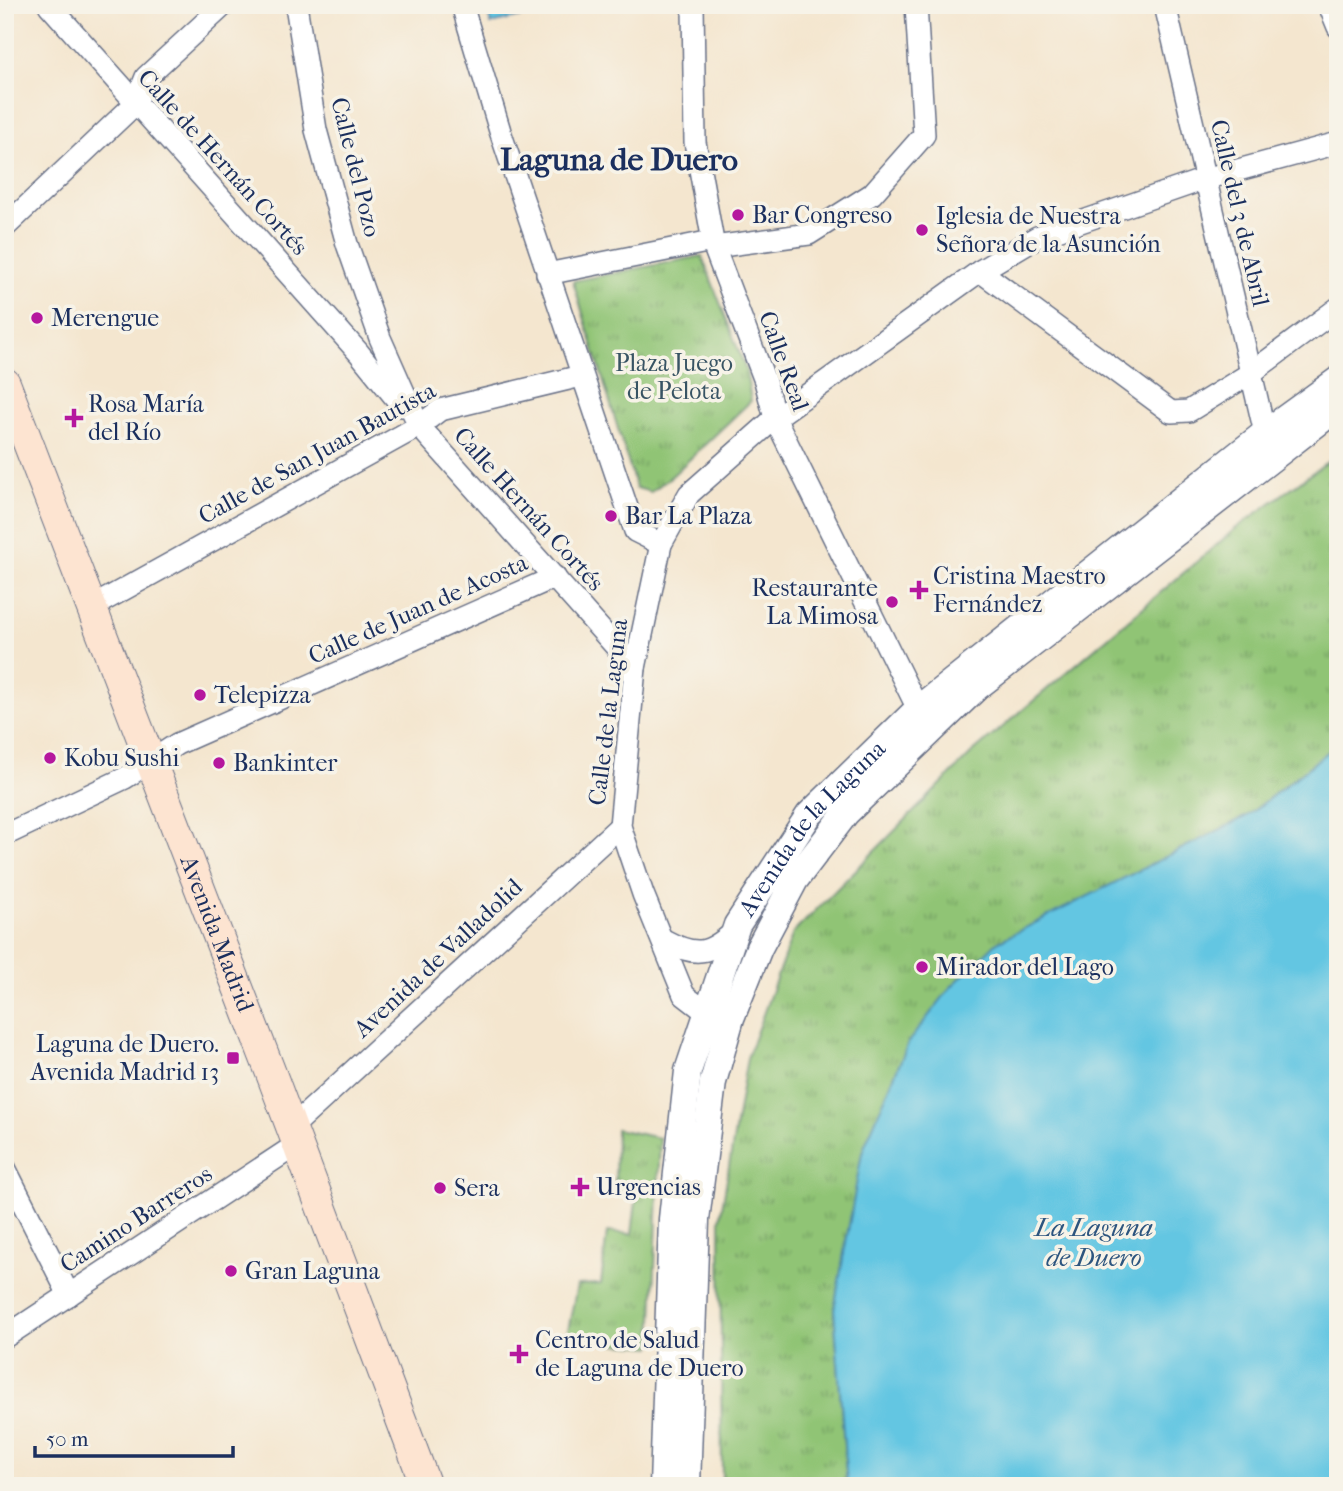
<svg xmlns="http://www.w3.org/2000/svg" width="1343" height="1491" viewBox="0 0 1343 1491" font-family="'IM FELL French Canon',serif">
	<defs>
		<pattern id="grass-tufts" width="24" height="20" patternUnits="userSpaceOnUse" patternTransform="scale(1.75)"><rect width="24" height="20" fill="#90c475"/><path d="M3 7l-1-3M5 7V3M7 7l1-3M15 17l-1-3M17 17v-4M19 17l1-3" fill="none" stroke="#75a063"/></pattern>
	</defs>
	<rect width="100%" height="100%" fill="#f7f3e8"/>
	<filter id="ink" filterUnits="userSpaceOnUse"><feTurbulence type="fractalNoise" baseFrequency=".0143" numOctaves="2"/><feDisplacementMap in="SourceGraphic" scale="14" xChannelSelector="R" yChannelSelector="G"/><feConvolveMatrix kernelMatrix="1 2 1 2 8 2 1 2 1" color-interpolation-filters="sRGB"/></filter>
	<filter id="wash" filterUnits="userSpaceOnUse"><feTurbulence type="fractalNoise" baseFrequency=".00686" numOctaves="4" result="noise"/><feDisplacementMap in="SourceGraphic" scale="28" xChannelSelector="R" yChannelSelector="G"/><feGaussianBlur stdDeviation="1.57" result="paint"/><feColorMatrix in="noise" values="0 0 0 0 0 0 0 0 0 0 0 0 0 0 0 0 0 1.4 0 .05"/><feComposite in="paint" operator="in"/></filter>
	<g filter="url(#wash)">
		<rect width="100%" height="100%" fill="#f4e6cf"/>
		<g fill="url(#grass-tufts)" stroke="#567a6a" stroke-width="2">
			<path d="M702 256 746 370 751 401 673 475 651 492 636 488 573 281Z"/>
			<path d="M1338 454V744L1247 816 1080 901 834 1309 847 1486H722L720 1220 747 1058 793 933 971 754 1235 529Z"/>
			<path d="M616 1129 660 1138 652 1347 566 1340 577 1285 601 1284 607 1232 632 1234 636 1201 635 1192 615 1191Z"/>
		</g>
		<g fill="#64c6e2" stroke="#407aa0" stroke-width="2">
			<path d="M486 5H517L520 17 491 24Z"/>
			<path d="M1338 744V1486H847L834 1309 862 1152 909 1041 951 987 997 942 1247 816Z"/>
		</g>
	</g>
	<g filter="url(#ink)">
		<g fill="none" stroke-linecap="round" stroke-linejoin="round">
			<g stroke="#676f86" stroke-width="24">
				<g id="minor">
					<path d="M49 5 359 353 402 406"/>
					<path d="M296 5 316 130 347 244 380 338 419 426 635 668"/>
					<path d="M462 5 500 131 635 531 661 544"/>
					<path d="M693 5 695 142 714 247 765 381 775 418 918 709"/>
					<path d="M1165 5 1265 433"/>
					<path d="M1329 5 1338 27"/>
					<path d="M5 227 135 104 146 77 224 5"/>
					<path d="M714 247 809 234 872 194 924 135 916 5"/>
					<path d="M980 271 1171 412 1189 411 1251 373 1338 308"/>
					<path d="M547 274 712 241"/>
					<path d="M92 607 419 426 440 410 581 376"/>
					<path d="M5 835 125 778 177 744 555 577"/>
					<path d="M664 940C696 957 708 955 735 931"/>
					<path d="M720 1015 706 1012 684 995 643 894 620 826 635 668 661 544 689 494 775 418 980 271 1037 237 1205 179 1338 143"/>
					<path d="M291 1128 620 826"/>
					<path d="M5 1168 69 1295"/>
					<path d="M5 1337 296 1145"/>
				</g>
			</g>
			<g stroke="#676f86" stroke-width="29">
				<g id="tertiary">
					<path id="s1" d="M663 1486 672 1219 688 1071 737 925 809 815 918 709 1265 433 1338 380"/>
					<path d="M687 1486 696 1220 713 1082 731 1018 759 948 795 880 846 813 977 687 1338 407"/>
				</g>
			</g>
			<g stroke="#676f86" stroke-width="32">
				<g id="secondary">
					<path id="s2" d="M5 383 272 1076 426 1486"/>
				</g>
			</g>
			<use href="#minor" stroke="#fff" stroke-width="21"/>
			<use href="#tertiary" stroke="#fff" stroke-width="26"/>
			<use href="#secondary" stroke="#fde4d1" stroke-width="30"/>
		</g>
	</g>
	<g fill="#b5179e" stroke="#f7f3e8" stroke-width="2.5">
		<circle cx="738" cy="215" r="7"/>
		<circle cx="922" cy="230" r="7"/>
		<circle cx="37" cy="318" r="7"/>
		<path d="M70.5 407.5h7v7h7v7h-7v7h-7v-7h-7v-7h7z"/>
		<circle cx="611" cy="516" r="7"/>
		<path d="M915.5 579.5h7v7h7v7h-7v7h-7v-7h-7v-7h7z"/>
		<circle cx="892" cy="602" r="7"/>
		<circle cx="200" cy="695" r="7"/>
		<circle cx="50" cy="758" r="7"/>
		<circle cx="219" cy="763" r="7"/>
		<circle cx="922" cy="967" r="7"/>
		<rect x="226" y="1051" width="14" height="14" rx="3.5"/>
		<path d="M576.5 1176.5h7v7h7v7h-7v7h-7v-7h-7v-7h7z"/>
		<circle cx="440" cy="1188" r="7"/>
		<circle cx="231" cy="1271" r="7"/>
		<path d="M515.5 1343.5h7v7h7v7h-7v7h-7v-7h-7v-7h7z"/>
	</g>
	<g text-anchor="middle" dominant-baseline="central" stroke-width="7" stroke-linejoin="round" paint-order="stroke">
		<g font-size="24" fill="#1b2f5e" stroke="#f7f3e8">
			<text transform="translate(223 162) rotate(48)">Calle de Hernán Cortés</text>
			<text transform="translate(356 167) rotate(76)">Calle del Pozo</text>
			<text transform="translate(1240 213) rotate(77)">Calle del 3 de Abril</text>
			<text transform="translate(784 361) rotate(70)">Calle Real</text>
			<text transform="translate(317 453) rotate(-29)">Calle de San Juan Bautista</text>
			<text transform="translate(529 509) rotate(48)">Calle Hernán Cortés</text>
			<text transform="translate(418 609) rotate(-24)">Calle de Juan de Acosta</text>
			<text transform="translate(608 712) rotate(-83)">Calle de la Laguna</text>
			<text stroke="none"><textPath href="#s1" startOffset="693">Avenida de la Laguna</textPath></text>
			<text stroke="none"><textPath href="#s2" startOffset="590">Avenida Madrid</textPath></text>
			<text transform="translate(438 958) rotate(-43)">Avenida de Valladolid</text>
			<text transform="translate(136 1219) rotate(-33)">Camino Barreros</text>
		</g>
		<g font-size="24" fill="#1b2f5e" stroke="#f7f3e8" text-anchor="start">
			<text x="752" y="215">Bar Congreso</text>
			<text x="936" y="216">Iglesia de Nuestra<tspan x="936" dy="28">Señora de la Asunción</tspan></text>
			<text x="51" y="318">Merengue</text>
			<text x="88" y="404">Rosa María<tspan x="88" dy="28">del Río</tspan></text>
			<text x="625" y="516">Bar La Plaza</text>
			<text x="933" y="576">Cristina Maestro<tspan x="933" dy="28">Fernández</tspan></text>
			<text x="878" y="588" text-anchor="end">Restaurante<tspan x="878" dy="28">La Mimosa</tspan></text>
			<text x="214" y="695">Telepizza</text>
			<text x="64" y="758">Kobu Sushi</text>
			<text x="233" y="763">Bankinter</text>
			<text x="936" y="967">Mirador del Lago</text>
			<text x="219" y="1044" text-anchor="end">Laguna de Duero.<tspan x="219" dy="28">Avenida Madrid 13</tspan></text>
			<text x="596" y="1187">Urgencias</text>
			<text x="454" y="1188">Sera</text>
			<text x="245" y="1271">Gran Laguna</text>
			<text x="535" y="1340">Centro de Salud<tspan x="535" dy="28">de Laguna de Duero</tspan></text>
		</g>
		<g font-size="24" fill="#385464" stroke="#f7f3e8">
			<text x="674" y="363">Plaza Juego<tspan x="674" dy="28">de Pelota</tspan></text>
		</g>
		<g font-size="26" font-style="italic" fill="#2d557f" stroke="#f7f3e8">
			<text x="1094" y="1227">La Laguna<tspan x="1094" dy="30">de Duero</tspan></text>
		</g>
		<g font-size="32" font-weight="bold" fill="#1b2f5e" stroke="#f7f3e8">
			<text x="619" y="159">Laguna de Duero</text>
		</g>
	</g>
	<rect width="1343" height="1491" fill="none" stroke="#f7f3e8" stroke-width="28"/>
	<path d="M35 1446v10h198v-10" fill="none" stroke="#1b2f5e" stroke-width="3.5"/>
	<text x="46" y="1446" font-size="21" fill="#1b2f5e" stroke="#f7f3e8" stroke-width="5" paint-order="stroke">50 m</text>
</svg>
